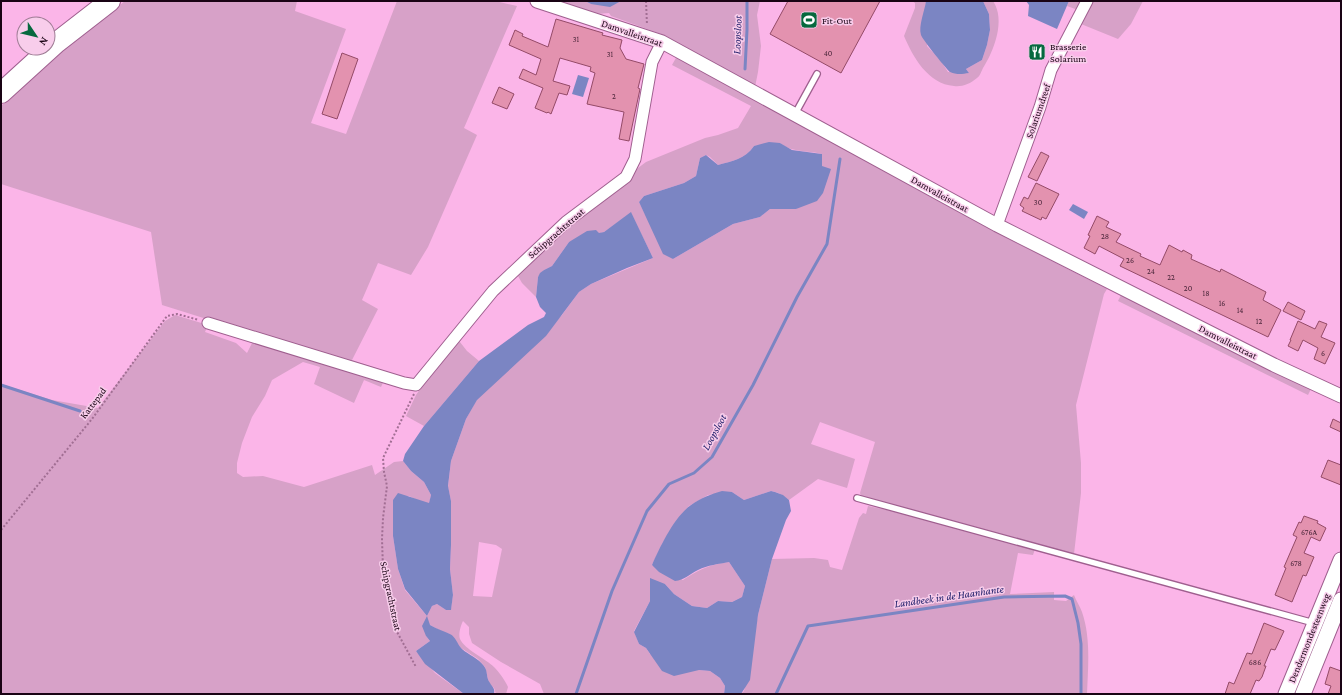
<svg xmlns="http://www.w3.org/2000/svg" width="1342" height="695" viewBox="0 0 1342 695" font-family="'Crimson Pro',serif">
	<rect width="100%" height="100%" fill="#fbb5e8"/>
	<g fill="#d7a1c8" fill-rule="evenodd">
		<path d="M125 1H297L295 11 346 29 311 123 346 134 397 1H495L517 6 464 128 477 135 428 247 411 275 378 263 362 300 378 309 352 360 388 372 381 387 364 380 354 403 314 384 320 367 303 362 272 380 265 396 252 417 242 443 237 463V473L243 477 263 476 304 487 372 465 375 475 394 462 403 461 411 471 424 482 431 495 429 504 421 502 409 496 393 500V536L398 569 405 590 427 616 432 606 437 604 446 610 451 609 453 595 450 569 451 545V501L448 487 451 461 466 419 477 399 562 315 579 292 591 284 653 258 631 213 604 232 569 242 552 266 544 270 538 277 536 297 522 283 518 276 524 267 548 243 630 177 638 168 646 162 705 138 718 135 738 128 751 106 672 65 677 56 947 203 1009 239 1107 289 1104 294 1076 405 1081 463V493L1074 554 1036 546 1033 555 1018 553 1010 594 1054 592V600L1066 601 1074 595C1076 601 1080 606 1082 612 1091 638 1088 667 1087 694H741L744 691 758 615 772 559 814 558 828 560 830 567 842 570 859 518 863 513 866 514 868 506 896 512V506L861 496 860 493 875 442 820 422 811 444 855 459 847 488 818 479 789 500C783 495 778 492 771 491L744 500 732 492 708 495 689 506 675 523 663 542 652 565 683 580C700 569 709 565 729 562L745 586 742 597 732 602 718 601 707 608 692 606 674 594 665 584 650 601 634 631 639 644 646 648 650 654 699 670 710 671 720 678 725 686 724 694H544L540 684 501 662 472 643 469 634V627L463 621C461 625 458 634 460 639 464 649 486 659 494 667 499 672 505 680 508 687L506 694H496L494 688 489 683 485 667 478 659 461 648 450 634 443 632 430 625 426 636 430 641 416 651 435 673 464 694H1V384L52 400 98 408 165 321 175 315 208 325 205 332 236 343 247 353 253 341 258 335 162 305 151 232 1 184V106L43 66ZM780 143C793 153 806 150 822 154V166L796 209H770L760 217 733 224 673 259 645 214 639 202 644 196 684 183 696 176 700 158 706 155 710 157 718 165C732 161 745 159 754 146ZM479 542 496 545 502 549 492 597 473 596Z"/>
		<path d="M549 1H585L591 4H613L621 1H760L757 15 761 46 758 72 755 87 669 40 661 34 611 16 609 13 597 14Z"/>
		<path d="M912 1H926L927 46 941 61 948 72 969 73 966 69 982 60 987 45 990 30 989 14 983 1H993C1006 20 994 51 983 68 981 72 980 76 977 78 970 84 962 87 954 86 928 84 913 57 904 36L915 8V3Z"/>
		<path d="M1069 1H1083L1078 10 1067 6Z"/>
		<path d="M1093 1H1143L1131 24 1118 39 1081 24Z"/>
		<path d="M1121 295 1311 389 1308 395 1118 301Z"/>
		<path d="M456 337 467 351 479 361 424 426 406 416 416 395Z"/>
	</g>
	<g fill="#7b85c3">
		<path d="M585 1H621L610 7 591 4Z"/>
		<path d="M926 1H983L989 14 990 30 987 45 982 60 966 69 969 73C962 74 957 75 950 72 948 71 922 39 921 35 918 26 925 10 926 1Z"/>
		<path d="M1026 1H1069L1057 29 1028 16 1029 5Z"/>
		<path d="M578 75 589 78 583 97 572 94Z"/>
		<path d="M769 142 780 143 792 150 822 154V166L831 169 823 193 817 201 796 209H770L760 217 733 224 673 259 663 254 639 202 644 196 684 183 696 176 700 158 706 155 718 165C732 161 745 159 754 146Z"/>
		<path d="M1073 204 1088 212 1084 219 1069 210Z"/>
		<path d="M631 212 653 258 627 268 591 284 579 292 546 336 477 400 466 419 451 461 448 486 451 501V545L450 569 453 595 451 610H446L437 604 432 606 427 616 430 625C437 629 444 631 450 634 456 637 457 644 462 649 469 655 478 658 484 666 488 671 486 678 490 683 493 688 495 688 494 694H464L425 664 416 651 430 641 426 636 422 626 427 616 405 589 398 569 393 536V500L398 493 429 503 431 495 424 482 411 471 403 461 405 454 424 426 479 361 528 325 544 317 546 313 540 307 536 297 538 277 540 273 544 270 552 266 569 242 587 231 596 230 599 233 604 232Z"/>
		<path d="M722 491 732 492 744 500 771 491 775 492 783 495 789 500 791 511 786 520 772 559 758 615 750 680 741 694H724L725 686 720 678 710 671 699 670 674 676 662 671 646 648 639 644 634 632 650 601V578L665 584 674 594 692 606 707 608 718 601 732 602 742 597 745 586 729 562C719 564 708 565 698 570 690 574 684 580 675 581L659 572 652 565C660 547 674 517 691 505 701 498 711 494 722 491Z"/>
	</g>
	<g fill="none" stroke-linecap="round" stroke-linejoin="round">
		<g stroke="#7b85c3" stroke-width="3">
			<path d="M745 69 747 30V1"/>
			<path d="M1 385 80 411"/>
			<path d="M576 694 612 591 647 511 669 484 694 473 712 457 753 385 797 297 827 244 840 159"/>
			<path d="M776 694 808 626 1004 597 1065 596 1072 599 1078 623 1081 644V694"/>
		</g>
	</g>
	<g fill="#e392af" stroke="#944a67">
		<path d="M788 1H880L841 73 770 34Z"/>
		<path d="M556 19 603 33 602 35 622 40 620 48 626 59 644 64 638 88 640 89 629 141 619 139 624 112 587 104 595 73 590 71 591 67 560 58 553 81 570 86 567 95 559 93 551 114 548 112 547 113 535 108 543 88 519 78 523 69 536 75 541 59 509 45 515 30 523 34 522 36 548 47Z"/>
		<path d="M342 53 358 59 337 119 322 114Z"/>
		<path d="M499 87 514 94 507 109 492 103Z"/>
		<path d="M1041 152 1049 156 1037 181 1028 177Z"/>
		<path d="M1036 183 1059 194 1046 219 1042 217 1041 220 1022 211 1024 208 1020 205 1024 197 1028 199Z"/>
		<path d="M1097 216 1109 222 1106 227 1121 234 1116 242 1141 254 1140 256 1160 265 1169 245 1182 252 1183 250 1192 255 1191 259 1220 272 1221 269 1266 292 1263 300 1281 310 1268 337 1120 266 1124 259 1099 246 1095 254 1084 248 1090 236 1088 235Z"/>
		<path d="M1288 302 1305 311 1301 320 1283 311Z"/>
		<path d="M1298 321 1315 329 1319 321 1327 324 1321 337 1335 343 1325 364 1314 359 1318 348 1303 340 1298 351 1288 346 1291 340H1290Z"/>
		<path d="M1333 419 1341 423V432L1330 427Z"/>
		<path d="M1328 460 1341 465V485L1321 477Z"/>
		<path d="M1304 516 1318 521 1317 523 1326 528 1320 541 1311 537 1304 553 1314 557 1306 576 1303 575 1292 602 1275 595 1286 568 1284 567 1297 537 1293 535 1299 522 1301 523Z"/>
		<path d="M1264 623 1284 631 1275 650 1271 649 1264 666H1266L1262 677 1259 681 1256 680 1250 694H1225L1229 682 1234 684 1247 653 1252 654Z"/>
		<path d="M1330 667 1341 671V694H1328L1331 686 1325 684Z"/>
	</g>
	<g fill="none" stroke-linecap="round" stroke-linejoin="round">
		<g stroke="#9f5f8f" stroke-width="8">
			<g id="service">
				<path d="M795 114 817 74"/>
				<path d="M857 498 1314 623"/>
			</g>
		</g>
		<g stroke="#9f5f8f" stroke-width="13">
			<g id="minor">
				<path d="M997 225 1040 107 1051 70 1087 1"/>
				<path d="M208 323 404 383 416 385 493 291 566 222 626 177 635 159 652 62 662 42"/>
			</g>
		</g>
		<g stroke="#9f5f8f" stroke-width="15">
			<path id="tertiary" d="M537 1 662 42 997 225 1274 365 1341 396"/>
		</g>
		<g stroke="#9f5f8f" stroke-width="17">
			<g id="secondary">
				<path d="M1286 694 1341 560"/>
				<path d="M1303 694 1341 600"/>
			</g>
		</g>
		<g stroke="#9f5f8f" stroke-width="22">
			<path id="motorway" d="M1 93 56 43 110 1"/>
		</g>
		<g stroke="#a16e93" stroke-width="2" stroke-dasharray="2 2" stroke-linecap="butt">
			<path d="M646 1 647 25"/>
			<path d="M414 394 383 458 384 472 387 486 383 518 382 539 383 569 392 604 396 630 416 667"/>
			<path d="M1 530 92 419 167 316 177 314 199 320"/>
		</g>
		<use href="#service" stroke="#fff" stroke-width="5.5"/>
		<use href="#minor" stroke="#fff" stroke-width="11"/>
		<use href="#tertiary" stroke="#fff" stroke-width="13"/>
		<use href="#secondary" stroke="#fff" stroke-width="15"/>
		<use href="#motorway" stroke="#fff" stroke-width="20"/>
	</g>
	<defs>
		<g id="stadium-square" transform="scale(0.9)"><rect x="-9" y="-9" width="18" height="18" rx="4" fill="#06693e" stroke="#f8cdeb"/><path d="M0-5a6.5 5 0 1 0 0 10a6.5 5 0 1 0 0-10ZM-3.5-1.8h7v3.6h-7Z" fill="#fff"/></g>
		<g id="restaurant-square" transform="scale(0.9)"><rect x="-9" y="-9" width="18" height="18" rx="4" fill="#06693e" stroke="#f8cdeb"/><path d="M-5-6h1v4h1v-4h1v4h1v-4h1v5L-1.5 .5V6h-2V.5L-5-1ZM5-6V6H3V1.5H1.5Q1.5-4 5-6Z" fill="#fff"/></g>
	</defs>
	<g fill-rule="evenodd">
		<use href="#stadium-square" x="809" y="20"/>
		<use href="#restaurant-square" x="1037" y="52"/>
	</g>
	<g text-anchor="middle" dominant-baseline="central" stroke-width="3" stroke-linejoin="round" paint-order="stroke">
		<g font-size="8" fill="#4c273b">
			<text x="576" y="39">31</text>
			<text x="828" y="53">40</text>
			<text x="610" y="54">31</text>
			<text x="614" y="96">2</text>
			<text x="1038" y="202">30</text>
			<text x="1105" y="236">28</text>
			<text x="1130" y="260">26</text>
			<text x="1151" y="271">24</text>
			<text x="1171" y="277">22</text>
			<text x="1188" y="288">20</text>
			<text x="1206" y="293">18</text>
			<text x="1222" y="303">16</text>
			<text x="1240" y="310">14</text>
			<text x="1259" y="321">12</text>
			<text x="1323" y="353">6</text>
			<text x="1309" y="532">676A</text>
			<text x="1296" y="563">678</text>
			<text x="1255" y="662">686</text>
		</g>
		<g font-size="10" fill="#190314" stroke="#f8cdeb" text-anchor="start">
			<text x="822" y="20">Fit-Out</text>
			<text x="1050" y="46">Brasserie<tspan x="1050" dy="12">Solarium</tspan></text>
		</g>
		<g font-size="10" fill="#190314" stroke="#f8cdeb">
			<text transform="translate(632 33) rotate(19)">Damvalleistraat</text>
			<text transform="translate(1038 111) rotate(-71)">Solariumdreef</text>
			<text transform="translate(940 194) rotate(29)">Damvalleistraat</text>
			<text transform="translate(556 233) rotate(-41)">Schipgrachtstraat</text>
			<text transform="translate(1228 342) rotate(27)">Damvalleistraat</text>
			<text transform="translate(93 403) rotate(-53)">Kattepad</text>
			<text transform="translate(391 596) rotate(78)">Schipgrachtstraat</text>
			<text transform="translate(1309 638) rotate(-68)">Dendermondesteenweg</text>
		</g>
		<g font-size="11" font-style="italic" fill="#23226c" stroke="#f8cdeb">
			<text transform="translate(737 35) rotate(-88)">Loopsloot</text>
			<text transform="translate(714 432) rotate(-61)">Loopsloot</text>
			<text transform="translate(949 596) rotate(-8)">Landbeek in de Haanhante</text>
		</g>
	</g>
	<rect width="1342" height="695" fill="none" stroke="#190314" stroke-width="4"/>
	<g transform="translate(36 36) rotate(125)"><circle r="19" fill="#f8cdeb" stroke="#9f7c95"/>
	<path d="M0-3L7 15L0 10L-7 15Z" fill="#06693e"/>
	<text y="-6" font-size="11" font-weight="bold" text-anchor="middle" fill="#190314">N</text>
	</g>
</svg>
